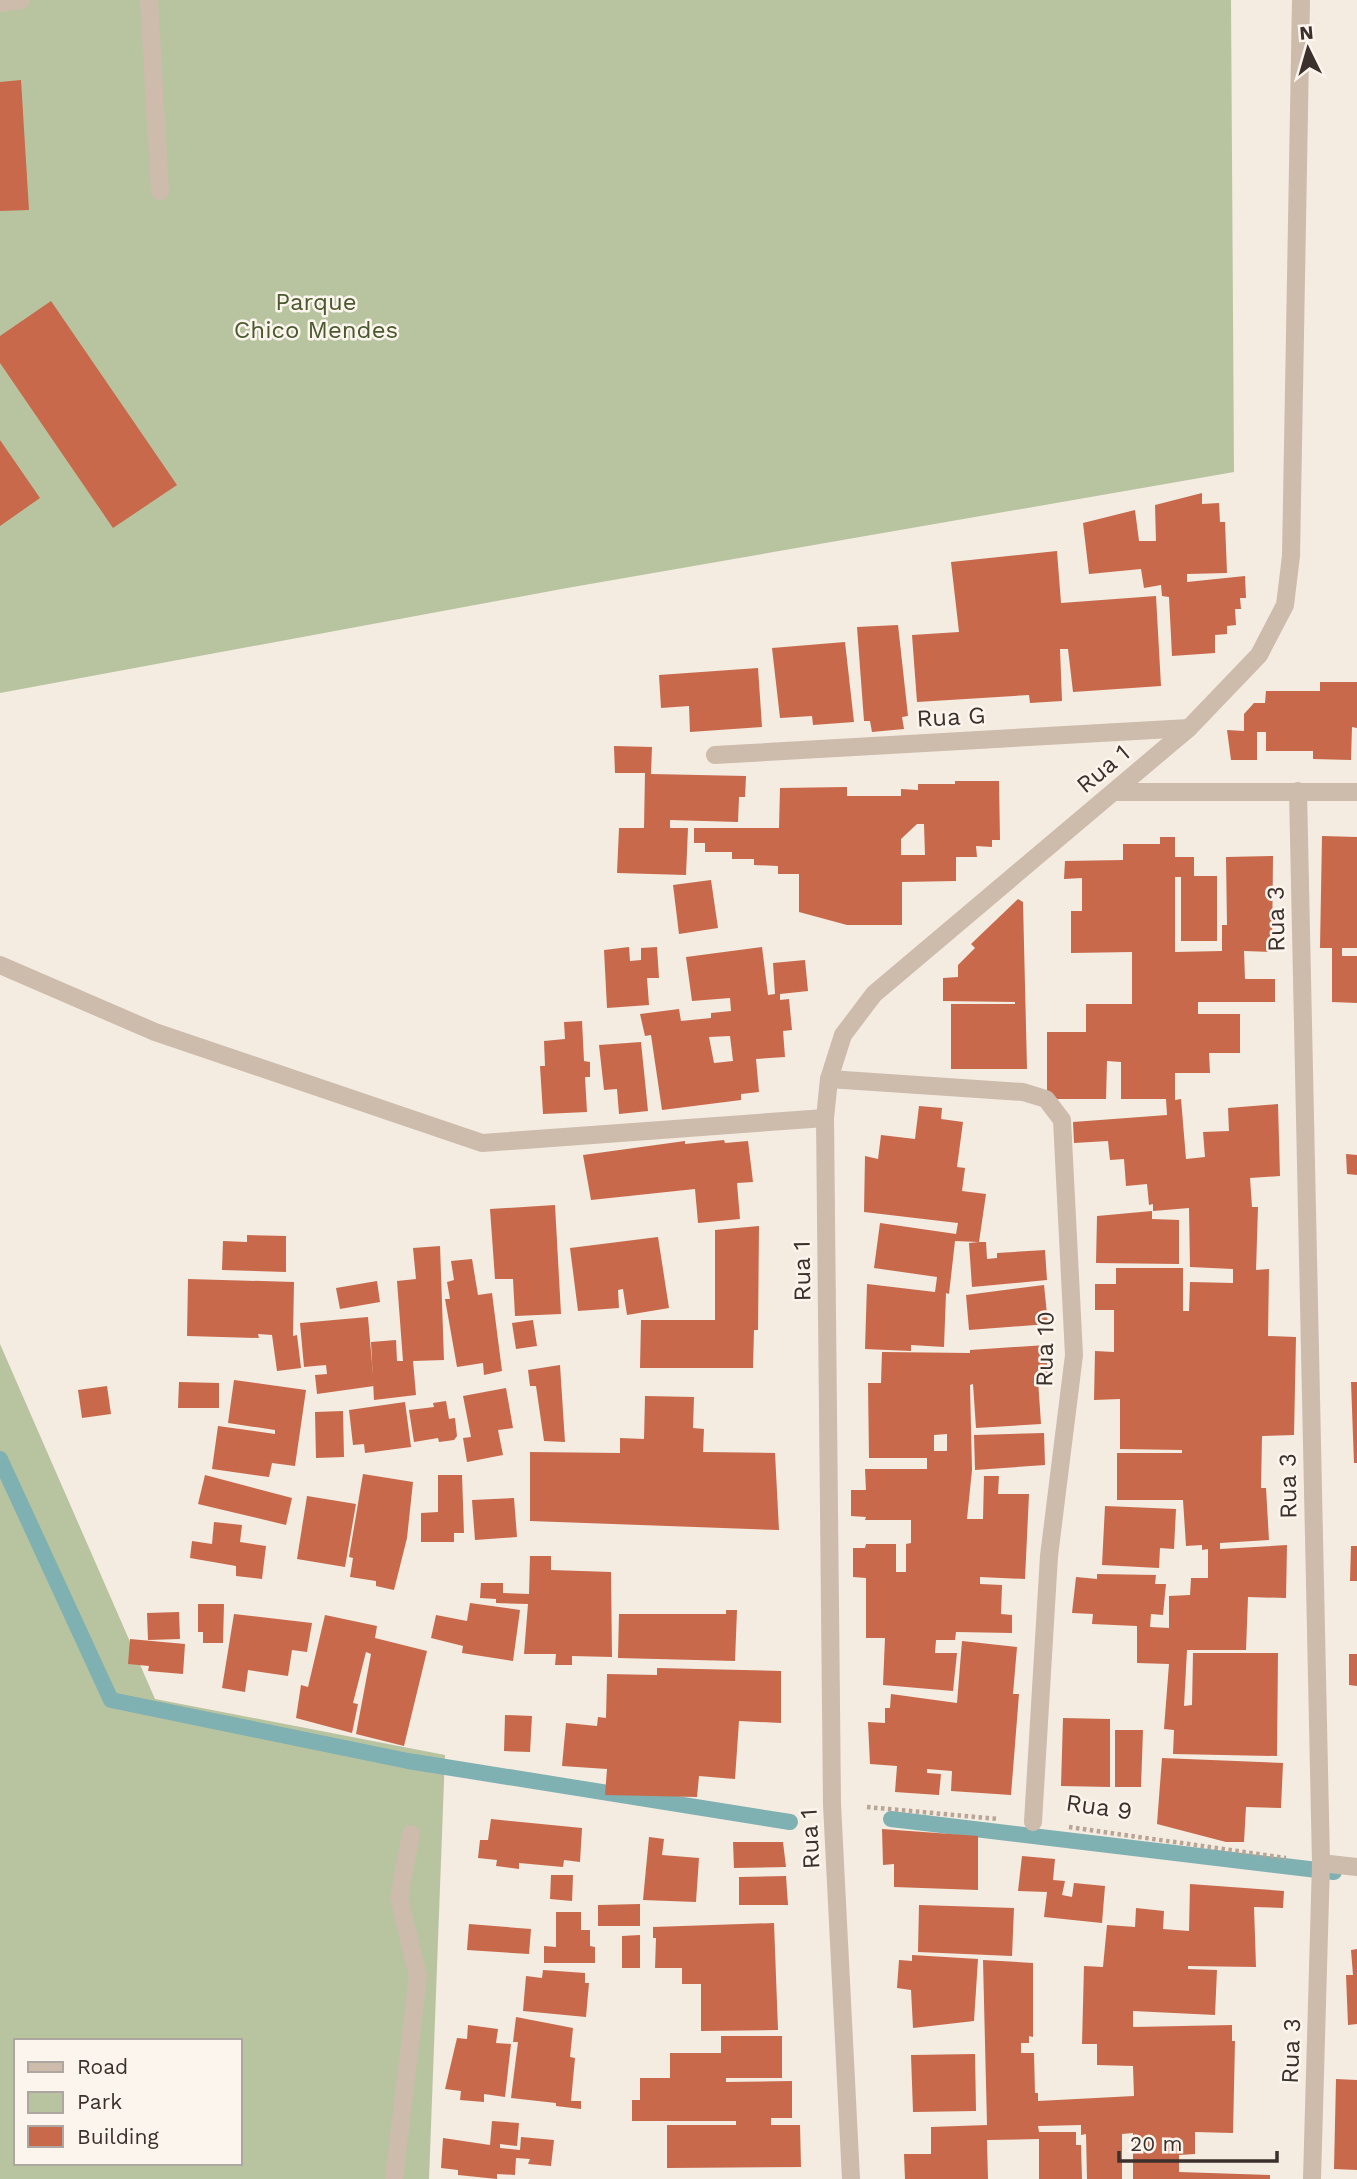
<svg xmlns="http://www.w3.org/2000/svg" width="1357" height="2179" viewBox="0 0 1357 2179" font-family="'Work Sans',sans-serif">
	<rect width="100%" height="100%" fill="#f4ebe1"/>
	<g fill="#b8c4a0" fill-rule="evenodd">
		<path d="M0 0H1231L1234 472 567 588 0 693Z"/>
		<path d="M0 1344 155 1699 445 1755 429 2179H0ZM16 2041H240V2163H16Z"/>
	</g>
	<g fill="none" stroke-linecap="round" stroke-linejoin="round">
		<g stroke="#7fb0b2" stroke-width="16">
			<path d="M0 1459 111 1700 408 1761 790 1822"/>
			<path d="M891 1819 1334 1872"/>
		</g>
	</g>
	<g fill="#c8694b" fill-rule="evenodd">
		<path d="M21 80 29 210 0 211V82Z"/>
		<path d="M51 301 177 485 113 528 0 363V336Z"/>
		<path d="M0 440 40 498 0 526Z"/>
		<path d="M1202 493V504L1219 503 1220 522H1225L1227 573 1187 574V582L1245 576 1246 598H1240L1241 609H1235L1236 625 1227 626V634L1215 635V653L1172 656 1169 597 1162 596 1161 585 1144 588 1141 569 1089 574 1083 523 1135 510 1139 541H1156L1155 505Z"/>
		<path d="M1057 551 1061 603 1156 596 1161 686 1073 692 1068 649H1060L1062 701 1030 703 1029 695 917 702 912 635 959 632 951 562Z"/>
		<path d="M898 625 908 716 902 717 904 729 872 732 870 721H864L857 627Z"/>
		<path d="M845 642 854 722 813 725 812 716 780 718 772 648Z"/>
		<path d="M758 668 762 727 690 732 689 706 661 708 659 675Z"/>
		<path d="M1320 682H1357V728L1352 727 1351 760 1313 759V751H1266V732H1257V760H1231L1227 730 1244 731V714L1254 703H1265L1266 691H1320Z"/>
		<path d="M614 746 652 747 651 774 746 776 745 797H739L738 822 670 820V828H688L686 875 617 873 619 828H644L645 773H615Z"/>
		<path d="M955 781H999L1000 840H992V847L976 846 977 857H956V881L902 882V925H847L799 912V874H778V866L754 865V859H732V852H705V843H694V828H779L780 788 847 787V796H901V789L918 790V784H955ZM917 824H924L925 855H901V839Z"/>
		<path d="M1322 836 1357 837V948H1342V956H1357V1003L1332 1002V948H1320Z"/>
		<path d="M1160 837H1175V857H1194V876H1217V941H1181V877H1175V952L1222 951V925H1227L1226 857 1273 856 1272 952 1244 951 1245 979H1275V1002H1198V1014H1240V1053H1209L1210 1073H1175V1100L1181 1099 1186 1159 1205 1157 1203 1132 1229 1131 1228 1108 1278 1104 1280 1176 1250 1178 1252 1207H1258L1256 1270 1269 1269 1268 1336 1296 1337 1294 1435 1262 1436 1261 1488H1266L1269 1540 1220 1543V1549L1287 1545 1286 1598 1248 1597 1246 1650H1187L1184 1706 1192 1705 1193 1653H1278L1277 1756 1173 1754 1174 1730 1164 1729 1169 1664 1137 1663V1626L1092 1624 1093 1614 1072 1613 1076 1577 1097 1579V1574L1156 1575 1155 1584H1166L1163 1615 1151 1614 1150 1627 1169 1628V1596L1190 1595 1191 1578H1208V1549L1202 1550V1545L1186 1546 1183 1500H1117V1453H1182V1450L1120 1449V1399L1094 1400 1095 1351 1114 1352V1310H1095V1284H1116V1268H1183V1311H1189L1190 1282 1233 1283V1269L1190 1267 1189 1208 1153 1211V1204L1149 1205 1147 1184 1126 1186 1124 1159 1110 1160 1108 1141 1074 1143 1073 1122 1167 1115 1166 1099H1121V1062L1107 1061 1106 1099H1047V1032H1086V1004H1132V952L1071 953V911H1082V878L1064 879 1065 861 1123 860V844H1160Z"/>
		<path d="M711 880 718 928 679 934 673 885Z"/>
		<path d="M1018 899 1023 902 1027 1069H951V1004H1015V1002L943 1001V978L958 977V965L975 948 971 944Z"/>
		<path d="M629 947 630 961 641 960V948L657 947 659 978H647L649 1005 607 1008 604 950Z"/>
		<path d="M762 947 768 995 775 994 773 963 805 960 808 991 780 994V1000L789 999 792 1030 783 1031 785 1057 756 1059 759 1092 741 1094V1100L662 1110 651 1035 645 1036 640 1014 679 1009 681 1021 711 1018V1013L731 1011 730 998 692 1001 686 957ZM730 1036 733 1061 714 1063 709 1037Z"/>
		<path d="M582 1021 584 1061 590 1062V1077H585L587 1112 543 1114 540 1066H545L544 1041 565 1039 564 1022Z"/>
		<path d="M641 1042 648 1111 619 1114 617 1089 604 1090 599 1045Z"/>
		<path d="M919 1106 942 1108 941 1119 963 1122 957 1167 965 1168 962 1191 986 1194 979 1242H986L987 1259 997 1258V1253L1045 1250 1047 1280 972 1287 969 1243 979 1242 955 1241 949 1294 946 1293 944 1347 911 1345V1351L865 1349 867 1284 935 1292 937 1277 874 1268 880 1223 956 1234 958 1223 864 1212 865 1156 878 1159 881 1135 915 1139Z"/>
		<path d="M724 1140 725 1143 748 1141 753 1182 737 1183 740 1219 698 1223 695 1189 591 1200 583 1155 685 1141V1144Z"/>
		<path d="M1346 1154 1357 1155V1175L1347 1174Z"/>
		<path d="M555 1205 561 1314 515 1316 513 1279H495L490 1209Z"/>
		<path d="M1152 1211V1219L1179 1220V1264L1096 1263 1097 1216Z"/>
		<path d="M759 1226 758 1330H754L753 1368H640L641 1320H715V1230Z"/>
		<path d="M247 1235 286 1236V1272L222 1270 223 1241 247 1242Z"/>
		<path d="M658 1237 669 1308 627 1315 623 1289 618 1290 619 1308 578 1311 570 1248Z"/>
		<path d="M440 1246 444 1360 413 1361 416 1395 374 1400 371 1342 396 1340 397 1361H403L397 1281 416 1279 413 1248Z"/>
		<path d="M472 1259 478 1295 492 1293 502 1371 484 1375 483 1363 457 1367 445 1299H450L447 1282 454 1280 451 1261Z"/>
		<path d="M188 1279 294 1282 293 1336 297 1335 301 1368 277 1371 272 1335 258 1334 259 1338 187 1336Z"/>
		<path d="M377 1281 380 1302 340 1309 336 1288Z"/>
		<path d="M1044 1285 1048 1324 969 1330 966 1295Z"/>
		<path d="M368 1317 374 1386 317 1394 315 1375 327 1374 326 1365 304 1367 300 1323Z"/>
		<path d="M533 1320 537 1346 516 1349 512 1323Z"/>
		<path d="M1046 1345 1048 1379 1038 1380 1041 1424 976 1428 973 1384 970 1385 972 1470 967 1519H983L984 1476H999L998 1494H1029L1025 1579 980 1577V1584L1002 1585 1001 1614 1012 1615V1633L956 1632 955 1640H936L935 1653H957L953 1691 883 1685 885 1638H866V1578L853 1577V1548H865L866 1544H896V1572H906V1544L911 1543V1520H865L866 1517 851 1516V1490H866L865 1469H927V1458H869L868 1383H881L882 1352 970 1353V1350ZM947 1434V1451H934V1435Z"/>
		<path d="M560 1365 565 1442 544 1441 536 1386H530L528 1370Z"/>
		<path d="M234 1380 306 1390 295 1466 272 1463 269 1477 212 1469 218 1426 275 1434V1430L228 1423Z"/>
		<path d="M179 1382 219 1383V1408H178Z"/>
		<path d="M1351 1382H1357V1463H1354Z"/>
		<path d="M107 1386 111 1414 82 1418 78 1390Z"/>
		<path d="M506 1388 513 1428 498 1430 503 1455 467 1462 463 1438 471 1437 463 1396Z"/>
		<path d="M645 1396 694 1397 693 1428 704 1429 703 1452 775 1453 779 1530 530 1521V1452L620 1453V1438L644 1439Z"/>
		<path d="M446 1401 449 1419 455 1418 457 1436 454 1440 439 1442 438 1438 414 1442 409 1410 434 1407 433 1403Z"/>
		<path d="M405 1402 411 1447 365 1453 364 1444 353 1445 349 1410Z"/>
		<path d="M343 1411 344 1457 316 1458 315 1412Z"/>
		<path d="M1044 1433 1045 1465 975 1470 974 1435Z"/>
		<path d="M363 1474 413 1482 407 1538 394 1590 376 1586V1581L350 1577 353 1558 349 1557Z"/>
		<path d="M205 1475 292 1498 286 1525 198 1504Z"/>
		<path d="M438 1475H462L464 1533H454V1542H421V1513L438 1512Z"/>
		<path d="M307 1496 356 1504 345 1567 297 1559Z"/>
		<path d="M514 1498 517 1537 475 1540 472 1500Z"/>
		<path d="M1105 1506 1176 1509 1174 1549 1160 1548 1159 1568 1102 1565Z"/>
		<path d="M214 1522 242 1525 240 1542 266 1546 262 1579 236 1576V1566L190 1558 192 1541 212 1544Z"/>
		<path d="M1351 1546H1357V1581H1350Z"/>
		<path d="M530 1556H551V1570L611 1572 612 1657 572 1656V1665H555L556 1654H524L528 1604 496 1603V1599L480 1598 481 1583H503V1593L529 1594Z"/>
		<path d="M470 1603 520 1610 513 1661 462 1653 463 1646 431 1638 436 1615 467 1621Z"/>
		<path d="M198 1604H224L223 1643H203V1632H198Z"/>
		<path d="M726 1610H737L735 1661 618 1658 619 1614H726Z"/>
		<path d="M179 1612 180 1639 148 1640 147 1613Z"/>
		<path d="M234 1614 312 1623 307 1652 292 1650 288 1676 248 1670 245 1692 222 1688Z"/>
		<path d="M325 1615 377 1626 375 1638 427 1651 404 1746 356 1734 371 1654 366 1652 353 1703 358 1704 352 1733 296 1718 301 1685 308 1687Z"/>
		<path d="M130 1639 185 1644 183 1674 148 1671 149 1666 128 1664Z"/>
		<path d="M962 1641 1017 1647 1013 1694H1019L1011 1795 951 1791 952 1771 927 1769V1773L941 1774 939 1795 895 1792 897 1766 870 1764 868 1722 885 1723V1708H890L891 1694 957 1703Z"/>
		<path d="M1349 1654H1357V1686L1349 1685Z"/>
		<path d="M657 1668 781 1671V1723L739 1721 735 1779 699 1776 697 1797 605 1795 607 1769 562 1766 566 1723 597 1726 598 1717 606 1718 607 1674 657 1675Z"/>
		<path d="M505 1715 532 1716 530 1752 504 1751Z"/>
		<path d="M1063 1718 1110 1719V1787L1061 1786Z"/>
		<path d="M1115 1730H1143L1141 1787H1115Z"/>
		<path d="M1162 1758 1283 1763 1281 1808 1246 1807 1244 1842H1226L1157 1824Z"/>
		<path d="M491 1819 582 1828 580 1862 564 1860 563 1867 519 1863V1869L496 1866 497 1860 478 1858 480 1840H488Z"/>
		<path d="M882 1829 978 1836V1890L894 1887V1864L883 1865Z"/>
		<path d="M649 1837 664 1839 662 1855 699 1858 696 1902 643 1900Z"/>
		<path d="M733 1842H783L786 1867 734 1868Z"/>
		<path d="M1022 1856 1055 1859 1053 1880 1065 1881 1062 1895 1072 1897 1074 1883 1105 1886 1102 1923 1044 1917 1047 1892 1018 1891Z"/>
		<path d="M551 1875H573L572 1901 550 1899Z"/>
		<path d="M786 1876 788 1905H739V1877Z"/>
		<path d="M1190 1884 1284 1891 1283 1908 1254 1907 1256 1967 1188 1966V1969L1217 1970 1215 2015 1133 2011V2027L1232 2025V2041H1235L1233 2133 1195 2132V2154L1179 2155V2172L1270 2175V2179H1133V2133L1122 2134V2179H1087L1086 2134 1081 2135V2125L1038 2126 1039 2132H1076V2145H1081L1082 2179H1039V2139L987 2140 988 2179H905L904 2154H931V2127L987 2125 983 1960 1033 1963V2037L1029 2036V2043H1021V2053H1034L1035 2093H1038V2101L1134 2096 1133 2066 1097 2065V2044H1082L1084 1966 1103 1967 1107 1925 1135 1927 1136 1908 1164 1911 1163 1929 1189 1931Z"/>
		<path d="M640 1904V1926H598V1905Z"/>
		<path d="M919 1905 1014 1908 1012 1956 918 1952Z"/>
		<path d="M556 1912H581V1930H590V1946L595 1947V1963H544V1946L556 1947Z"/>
		<path d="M774 1923 778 2030 701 2031V1984H682V1968H655L656 1938H653V1927Z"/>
		<path d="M469 1924 531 1929 529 1954 467 1950Z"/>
		<path d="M640 1935V1968H622V1936Z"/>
		<path d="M1357 1949V2024L1348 2025 1346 1975H1353L1351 1950Z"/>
		<path d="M912 1955 978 1959 974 2021 913 2028 911 1990 897 1988 899 1960 912 1961Z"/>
		<path d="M543 1970 585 1973V1983H589L586 2017 523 2011 526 1976 542 1978Z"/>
		<path d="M516 2017 573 2028 570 2057 575 2058 571 2101H581V2109L556 2106V2103L511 2098 518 2042H513Z"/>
		<path d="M468 2025 498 2029 496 2043 511 2044 505 2097 484 2094V2102L460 2100 461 2091 445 2089 457 2038 467 2039Z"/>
		<path d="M721 2036H782V2078H726V2082L792 2081V2118H771V2125H800L801 2167 667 2168V2125H736V2121H632V2100H640V2078H670V2053H721Z"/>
		<path d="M975 2054 976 2111 913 2112 911 2055Z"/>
		<path d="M1336 2079 1357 2080V2170L1334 2169Z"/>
		<path d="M492 2121 519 2123 517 2146 500 2144V2148L520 2150 521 2137 554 2140 551 2166 528 2164 530 2159 516 2158 515 2175 497 2174V2179L458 2175V2170L441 2168 443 2138 490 2145Z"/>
	</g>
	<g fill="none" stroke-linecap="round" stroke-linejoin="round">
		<g stroke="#b9a596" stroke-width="4.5" stroke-dasharray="3.5 3.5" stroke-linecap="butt">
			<path d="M867 1807 998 1819"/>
			<path d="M1069 1827 1286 1858"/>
		</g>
		<g stroke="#cdbbac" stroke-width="18">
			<path d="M149 0 160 191"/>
			<path d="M0 3 21 0"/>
			<path d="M715 755 1189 728"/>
			<path d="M1298 791 1321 1863 1312 2179"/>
			<path d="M1115 792H1357"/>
			<path d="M0 965 155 1032 482 1143 825 1118"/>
			<path d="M829 1079 1023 1092 1046 1099 1062 1120 1074 1355 1049 1556 1033 1822"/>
			<path d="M1321 1863 1357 1867"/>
			<path d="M394 2179 418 1976 399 1898 411 1834"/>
			<path d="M851 2179 832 1804 825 1118 829 1079 843 1035 874 994 1189 728 1259 655 1285 605 1291 556 1301 0"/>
		</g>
	</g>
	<g text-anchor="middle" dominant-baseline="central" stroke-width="5" stroke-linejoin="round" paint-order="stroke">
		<g font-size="24" fill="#4a5a2e" stroke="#fbf5ee">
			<text x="316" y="302">Parque<tspan x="316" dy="28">Chico Mendes</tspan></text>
		</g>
		<g font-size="24" fill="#3b302b" stroke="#fbf5ee">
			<text transform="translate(951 717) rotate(-3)">Rua G</text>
			<text transform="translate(1103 769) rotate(-40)">Rua 1</text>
			<text transform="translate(1276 919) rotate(-91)">Rua 3</text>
			<text transform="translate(802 1271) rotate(-91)">Rua 1</text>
			<text transform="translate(1045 1349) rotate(-89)">Rua 10</text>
			<text transform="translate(1288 1486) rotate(-91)">Rua 3</text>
			<text transform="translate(1099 1807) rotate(8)">Rua 9</text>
			<text transform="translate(810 1839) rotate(-93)">Rua 1</text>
			<text transform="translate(1291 2051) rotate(-88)">Rua 3</text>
		</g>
	</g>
	<rect x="14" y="2039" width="228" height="126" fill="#fbf5ee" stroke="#aea6a0" stroke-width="2"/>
	<rect x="28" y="2062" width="35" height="10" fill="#cdbbac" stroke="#aea6a0" stroke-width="2"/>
	<text x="77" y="2074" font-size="21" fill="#3b302b">Road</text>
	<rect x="28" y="2092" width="35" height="21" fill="#b8c4a0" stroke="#aea6a0" stroke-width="2"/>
	<text x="77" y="2109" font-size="21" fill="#3b302b">Park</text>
	<rect x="28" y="2126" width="35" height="21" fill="#c8694b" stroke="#aea6a0" stroke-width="2"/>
	<text x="77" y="2144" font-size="21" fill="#3b302b">Building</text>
	<g transform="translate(1308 49) rotate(355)" stroke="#fbf5ee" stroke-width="5" paint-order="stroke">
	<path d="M0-5L12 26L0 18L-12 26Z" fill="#3b302b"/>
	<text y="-10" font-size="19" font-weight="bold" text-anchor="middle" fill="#3b302b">N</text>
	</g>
	<path d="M1119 2151v10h158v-10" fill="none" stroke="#3b302b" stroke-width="3.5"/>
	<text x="1130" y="2151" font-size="21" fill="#3b302b" stroke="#fbf5ee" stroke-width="5" paint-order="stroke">20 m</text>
</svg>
